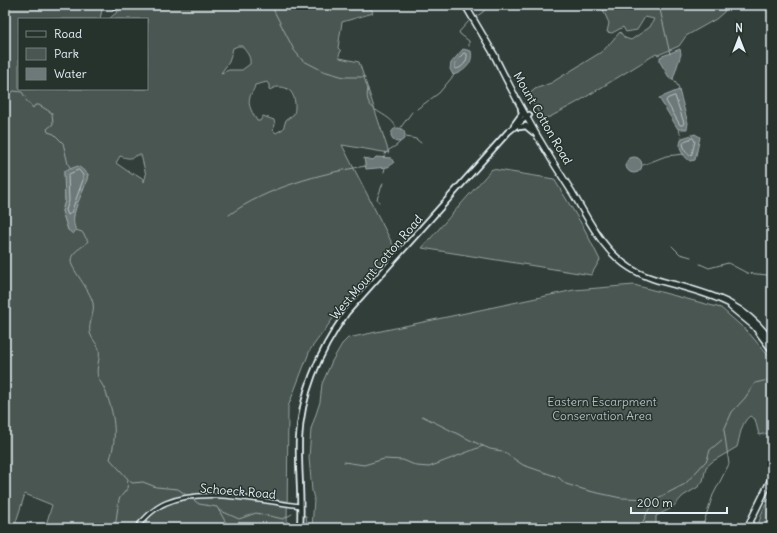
<svg xmlns="http://www.w3.org/2000/svg" width="777" height="533" viewBox="0 0 777 533" font-family="Delius,sans-serif">
	<rect width="100%" height="100%" fill="#323e39"/>
	<filter id="ink" filterUnits="userSpaceOnUse"><feTurbulence type="fractalNoise" baseFrequency=".025" numOctaves="2"/><feDisplacementMap in="SourceGraphic" scale="8" xChannelSelector="R" yChannelSelector="G"/><feConvolveMatrix kernelMatrix="1 2 1 2 8 2 1 2 1" color-interpolation-filters="sRGB"/></filter>
	<g filter="url(#ink)">
		<g fill="#495651" stroke="#98a4a4" fill-rule="evenodd">
			<path d="M5 5H103L100 19H19V89H147V19H109L125 5H369L373 13 342 22 338 48 341 51 339 55 340 58 359 62 389 153 342 145 395 249 354 290 310 350 288 407 287 528H141L147 522 144 516 133 528H45L52 505 25 494 14 528H5ZM238 46H242C246 52 251 56 250 64L242 70H229L221 73 229 62 233 48ZM267 82 269 85V90C273 89 274 87 278 87 294 86 297 102 294 114L286 120 283 129 276 133 273 130 275 125 274 120 263 116 260 121H257C253 113 247 106 250 97 251 92 254 91 255 85ZM137 155H141L146 175 144 182V179L134 173 133 175 116 163 120 156C127 158 130 160 137 155ZM64 171 88 174C86 186 80 196 76 207 73 216 74 223 68 230L62 211 65 201Z"/>
			<path d="M620 5H710L725 9 724 12 716 19 686 36 679 46 658 55 656 54 576 103 550 117 542 118 528 95 535 89 551 83 603 51 620 32 625 38 631 40 650 27 654 19 645 17 637 30 626 32 623 27 612 33 607 32 609 23 603 10Z"/>
			<path d="M492 169 554 179 584 228 600 260 591 275 422 248Z"/>
			<path d="M634 285 721 308 748 332 772 360V432L759 435 755 419 750 416C741 422 740 437 737 447L713 461 706 467 703 481 698 487 683 496 672 508 656 516V528H312L314 499 312 491 309 458 311 429 320 402 322 384 332 361 342 344 348 338 574 290Z"/>
			<path d="M772 493V528H757L763 510Z"/>
		</g>
		<g fill="#6d7978" stroke="#9ea9ab">
			<path d="M463 49 471 51C474 63 464 72 453 75L450 69 451 63Z"/>
			<path d="M680 49 681 54 673 79H670L660 62V57Z"/>
			<path d="M679 90 688 123 687 129H678L659 98Z"/>
			<circle cx="398" cy="135" r="7"/>
			<path d="M695 134 700 137 695 160 690 161C682 155 677 148 682 138Z"/>
			<path d="M376 157 391 158 394 163 388 167 366 169 364 158 373 160Z"/>
			<circle cx="634" cy="165" r="8"/>
			<path d="M78 166 88 174C86 192 67 213 76 230L73 234 68 230 62 211 65 201 64 171Z"/>
		</g>
		<g fill="none" stroke-linecap="round" stroke-linejoin="round">
			<g stroke="#b7c1c5" stroke-width="1">
				<path d="M464 53 467 54C468 61 462 69 455 69V64Z"/>
				<path d="M675 96 684 123 683 125H680L666 101 667 99Z"/>
				<path d="M693 138 695 141 692 154 690 156 685 150 683 144 685 141Z"/>
				<path d="M79 170 83 175V180L71 213 68 215 66 210 69 201 68 175Z"/>
			</g>
			<g stroke="#9ea9ab" stroke-width="1">
				<path d="M271 5 294 50 302 60 323 71 344 77H365"/>
				<path d="M659 5 670 54"/>
				<path d="M477 16 483 12 488 5"/>
				<path d="M469 46V41L460 34 459 32 470 20"/>
				<path d="M673 79 678 86 679 90"/>
				<path d="M368 89C362 113 389 111 396 127"/>
				<path d="M5 96 14 91 22 92 25 97"/>
				<path d="M26 100 33 108 35 105H39L52 113 53 124 47 129 48 132 54 134 63 143 68 164 71 169"/>
				<path d="M417 109 439 93 454 75"/>
				<path d="M401 127 412 112"/>
				<path d="M679 129 681 137"/>
				<path d="M406 137 416 139 421 143"/>
				<path d="M384 157C386 148 395 149 400 142"/>
				<path d="M643 165 666 156 684 154"/>
				<path d="M384 172 385 168"/>
				<path d="M379 202 377 199 383 183"/>
				<path d="M229 215C266 188 321 173 366 166"/>
				<path d="M76 230 82 232 88 241C83 248 71 251 71 261 70 267 90 290 93 303 95 314 88 323 90 333 92 340 97 343 99 349 101 359 95 368 98 377 99 381 103 385 105 390 114 413 118 435 110 459L128 479 127 489 119 499 115 528"/>
				<path d="M672 246 680 254 691 257"/>
				<path d="M700 264 709 268 728 263 747 273 767 275 772 278"/>
				<path d="M422 416 472 441 490 449 502 451 523 465 558 477 566 484 589 491 621 498 656 499"/>
				<path d="M344 462 364 465 384 459 403 460 417 466 429 467 483 446"/>
				<path d="M129 480 132 483 143 482 156 487 178 489 185 494"/>
				<path d="M191 498 199 504 217 507 229 528"/>
				<path d="M219 510 239 519 256 513 283 519 292 514"/>
				<path d="M303 515 306 516 307 524"/>
				<path d="M640 528 650 507 656 499 685 484 707 460 710 450 723 439"/>
				<path d="M702 528 713 495 729 464 724 430 732 412 745 398 755 383 772 379"/>
			</g>
			<g stroke="#e8f1f8" stroke-width="6">
				<g id="street">
					<path d="M114 5 115 8"/>
					<path d="M136 528C145 518 154 508 166 503 204 487 260 501 300 506"/>
				</g>
			</g>
			<g stroke="#e8f1f8" stroke-width="8">
				<g id="secondary">
					<path d="M514 125 522 114 521 109"/>
					<path d="M520 127 526 126 533 132"/>
					<path d="M300 528C302 498 298 469 299 439 301 392 320 350 347 312L508 132 529 115"/>
				</g>
			</g>
			<g stroke="#e8f1f8" stroke-width="8">
				<g id="primary">
					<path d="M465 5 495 56"/>
					<path d="M494 55C517 102 543 148 572 192 589 220 602 250 630 268 644 277 660 281 676 285 717 296 746 305 772 342"/>
					<path d="M731 307 754 326 772 350"/>
					<path d="M747 528 772 477"/>
				</g>
			</g>
			<use href="#street" stroke="#26332d" stroke-width="3"/>
			<use href="#secondary" stroke="#26332d" stroke-width="4.5"/>
			<use href="#primary" stroke="#26332d" stroke-width="5"/>
		</g>
	</g>
	<g text-anchor="middle" dominant-baseline="central" stroke-width="3" stroke-linejoin="round" paint-order="stroke">
		<g font-size="12" fill="#e8f1f8" stroke="#26332d">
			<text transform="translate(543 118) rotate(60)">Mount Cotton Road</text>
			<text transform="translate(376 267) rotate(-49)">West Mount Cotton Road</text>
			<text transform="translate(238 491) rotate(5)">Schoeck Road</text>
		</g>
		<g font-size="12" fill="#b0bbbe" stroke="#26332d">
			<text x="602" y="401">Eastern Escarpment<tspan x="602" dy="14">Conservation Area</tspan></text>
		</g>
	</g>
	<rect width="777" height="533" fill="none" stroke="#26332d" stroke-width="20"/>
	<rect x="10" y="10" width="757" height="513" fill="none" stroke="#e8f1f8" stroke-width="1.5" filter="url(#ink)"/>
	<rect x="18" y="18" width="130" height="72" fill="#26332d" stroke="#747f7e"/>
	<rect x="26" y="31" width="20" height="6" fill="#26332d" stroke="#747f7e"/>
	<text x="54" y="38" font-size="12" fill="#e8f1f8">Road</text>
	<rect x="26" y="48" width="20" height="12" fill="#495651" stroke="#747f7e"/>
	<text x="54" y="58" font-size="12" fill="#e8f1f8">Park</text>
	<rect x="26" y="68" width="20" height="12" fill="#6d7978" stroke="#747f7e"/>
	<text x="54" y="78" font-size="12" fill="#e8f1f8">Water</text>
	<g transform="translate(739 38)" stroke="#26332d" stroke-width="3" paint-order="stroke">
	<path d="M0-3L7 15L0 10L-7 15Z" fill="#e8f1f8"/>
	<text y="-6" font-size="11" font-weight="bold" text-anchor="middle" fill="#e8f1f8">N</text>
	</g>
	<path d="M631 507v6h96v-6" fill="none" stroke="#e8f1f8" stroke-width="2"/>
	<text x="637" y="507" font-size="12" fill="#e8f1f8" stroke="#26332d" stroke-width="3" paint-order="stroke">200 m</text>
</svg>
